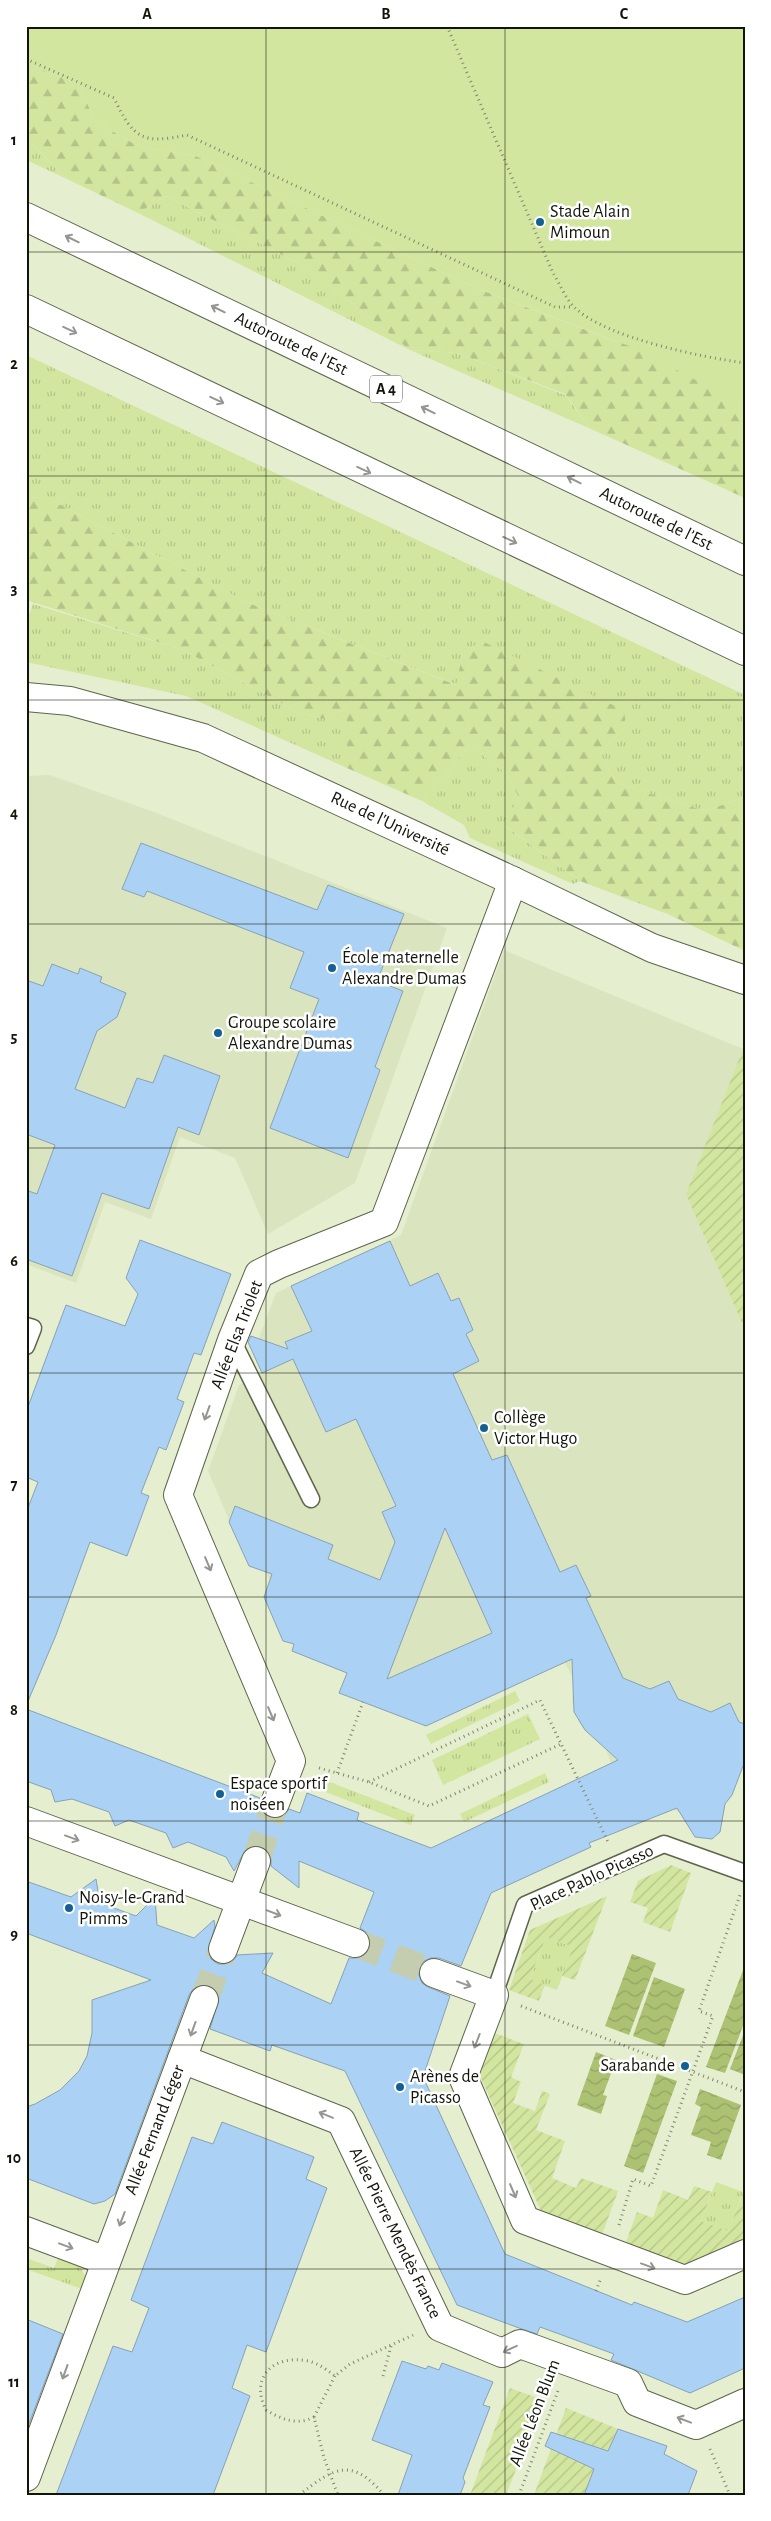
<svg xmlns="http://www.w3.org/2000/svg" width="771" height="2521" viewBox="0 0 771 2521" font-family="'Alegreya Sans',sans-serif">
	<defs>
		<pattern id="grass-tufts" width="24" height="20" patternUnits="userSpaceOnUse" patternTransform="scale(1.25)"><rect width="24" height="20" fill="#d3e6a0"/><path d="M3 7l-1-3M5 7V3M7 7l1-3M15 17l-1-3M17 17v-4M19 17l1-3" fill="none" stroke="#b4c488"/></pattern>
		<pattern id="forest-firs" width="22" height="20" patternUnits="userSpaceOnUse" patternTransform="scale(1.25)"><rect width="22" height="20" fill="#d3e6a0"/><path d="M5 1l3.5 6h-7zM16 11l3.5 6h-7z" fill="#b4c488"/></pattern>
		<pattern id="garden-furrows" width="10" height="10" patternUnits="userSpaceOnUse" patternTransform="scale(1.25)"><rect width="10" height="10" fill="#d3e6a0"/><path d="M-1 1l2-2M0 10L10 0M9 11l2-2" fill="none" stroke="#b4c488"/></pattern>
		<pattern id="water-waves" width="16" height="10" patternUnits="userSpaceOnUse" patternTransform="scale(1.25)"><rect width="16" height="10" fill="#acc172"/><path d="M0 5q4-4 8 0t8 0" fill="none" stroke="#93a561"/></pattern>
	</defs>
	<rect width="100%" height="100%" fill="#e5eecf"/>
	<g fill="#dae5bf">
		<path d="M50 775 154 812 447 928 355 1183 268 1234 235 1158 180 1137 151 1219 105 1202 76 1283 26 1264V776Z"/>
		<path d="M504 950 743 1049 687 1194 745 1330V1761L724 1777 719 1834 708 1839 697 1834 694 1836 690 1816 669 1808 619 1831 593 1771 611 1763 603 1743 585 1730 579 1722 572 1702 574 1680 565 1663 546 1671 539 1657 518 1684 426 1726 339 1693 347 1673 292 1651 294 1644 283 1641 264 1597 270 1580 265 1572 249 1566 208 1471 239 1385 262 1373 253 1353 276 1293 401 1235Z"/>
	</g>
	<g fill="url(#grass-tufts)">
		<path d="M26 142 32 144 67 179 26 160Z"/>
		<path d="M166 196 308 268 410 350 457 353 565 395 591 429 410 350 138 213Z"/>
		<path d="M26 355 745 695V797L705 811 616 783 600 753 624 729 463 652 457 685 246 602 47 498 26 497Z"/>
		<path d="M33 604 183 650 298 712 323 719 347 708V768L186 696 26 662V622Z"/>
		<path d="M470 745 507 774 519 798 504 825 580 881 573 884 470 838 464 825 422 801Z"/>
		<path d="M515 1691 520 1701 431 1744 426 1735Z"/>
		<path d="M528 1714 540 1739 443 1785 432 1760Z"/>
		<path d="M545 1773 549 1782 464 1822 460 1814Z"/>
		<path d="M327 1781 415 1815 411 1825 323 1791Z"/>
		<path d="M546 1937 573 1947 557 1990 530 1980Z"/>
		<path d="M716 2182 743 2192 728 2231 701 2221Z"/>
		<path d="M61 2251 78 2263 86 2278 82 2289 26 2269V2258L54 2268Z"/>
	</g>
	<g fill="url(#forest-firs)">
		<path d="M26 63 79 84 95 121 140 147 196 156 476 288 615 341 745 349V498L591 429 565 394 457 353 410 350 308 268 166 196 138 213 67 179 32 144 26 142Z"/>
		<path d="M26 497 47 498 246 602 456 685 463 652 482 641 625 711 624 729 600 753 616 783 705 811 745 797V951L670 915 580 881 503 824 519 798 507 774 470 745 422 801 347 768V708L323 719 298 712 183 650 26 600Z"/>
	</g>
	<g fill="url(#garden-furrows)">
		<path d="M743 1049 745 1050V1330L686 1194Z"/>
		<path d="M671 1865 691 1873 670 1932 643 1922 648 1908 630 1902 638 1881Z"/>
		<path d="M607 1896 575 1980 562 1976 573 1947 546 1937 530 1979 545 1985 539 2001 509 1990 530 1930Z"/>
		<path d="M494 2033 524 2044 511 2077 521 2082 513 2103 535 2111 542 2091 550 2094 536 2130 565 2141 552 2178 576 2188 581 2178 618 2191 602 2235 542 2213 479 2074Z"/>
		<path d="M694 2186 712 2192 701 2221 728 2231 745 2188V2241L686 2267 625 2245 637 2212 653 2218 663 2190 688 2200Z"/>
		<path d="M510 2388 543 2400 506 2495H470Z"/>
		<path d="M566 2408 618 2429 613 2438 617 2445 607 2450 589 2445 582 2463 594 2469 584 2495H534Z"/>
	</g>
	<path fill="#d3e6a0" d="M26 26H745V403L726 396 637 349 476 288 196 156 140 147 95 121 79 84 26 63Z"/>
	<g fill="url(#water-waves)">
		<path d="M632 1954 656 1963 629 2035 605 2026Z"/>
		<path d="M745 1965V2026H743L725 2073 706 2067Z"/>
		<path d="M654 1977 685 1989 664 2047 633 2036Z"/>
		<path d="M745 2030V2075L730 2069Z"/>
		<path d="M596 2052 616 2060 603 2095 607 2096 601 2114 577 2105Z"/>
		<path d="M657 2074 677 2081 643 2173 624 2166Z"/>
		<path d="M700 2089 741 2105 721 2160 707 2155 711 2142 691 2135 701 2107 695 2104Z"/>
	</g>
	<g fill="#abd2f4" stroke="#88a1b6" fill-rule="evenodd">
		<path d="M141 843 317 910 328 885 404 914 377 981 403 991 375 1067 380 1070 348 1158 270 1128 319 999 290 988 304 952 147 891 144 897 122 889Z"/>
		<path d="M52 964 78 974 80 968 102 977 100 982 126 993 117 1017 97 1031 75 1089 125 1108 137 1078 153 1083 164 1055 220 1076 199 1135 178 1127 149 1209 102 1193 72 1276 26 1259V1190L37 1194 55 1145 26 1134V980L43 986Z"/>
		<path d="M140 1240 231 1274 201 1355 194 1353 177 1399 184 1402 166 1450 159 1447 141 1493 149 1496 127 1556 90 1542 56 1635 26 1706V1513L38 1482 26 1477V1412L66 1305 125 1326 138 1294 126 1278Z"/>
		<path d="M390 1241 410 1286 438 1273 451 1301 459 1298 473 1330 466 1334 479 1361 453 1374 492 1460 507 1455 560 1572 576 1565 591 1596 586 1598 623 1678 650 1689 669 1681 678 1699 711 1712 730 1703 739 1722 745 1724V1761L732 1795 725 1804 720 1832 712 1839 695 1837 677 1808 589 1843 591 1847 491 1893 461 1966 439 1958H431L424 1961 419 1968V1975L422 1983 428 1987 450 1996 423 2077 505 2254 632 2305 634 2302 687 2322 745 2297V2368L690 2393 611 2360 614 2354 540 2327 537 2334 519 2328 457 2305 345 2071 272 2045 270 2051 210 2029 219 1998 216 1990 209 1985H202L194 1988 189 1995 115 2194 105 2201 94 2204 26 2178V2107L35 2104 60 2090 79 2071 87 2056 92 2033V2000L151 1980 26 1933V1881L71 1897 96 1879 100 1903 136 1916 155 1897 157 1925 194 1938 214 1920 215 1926 208 1951 211 1959 218 1964H225L233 1961 237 1955 273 1953 262 1973 331 2004 349 1958H358L365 1955 369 1949 370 1940 367 1933 360 1928 374 1892 299 1861V1888L271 1866V1858L268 1851 261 1846H253L246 1849 234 1871 226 1857 188 1842 173 1848 166 1833 129 1820 115 1826 109 1812 72 1799 55 1802 51 1790 26 1781V1709L260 1798V1805L263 1812 270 1818H278L284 1815 289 1809 300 1813 307 1793 359 1813 357 1820 431 1848 618 1760 585 1730 574 1712 572 1659 426 1726 339 1693 347 1673 292 1651 294 1644 283 1641 264 1597 272 1574 249 1566 229 1522 235 1506 333 1545 328 1559 380 1580 395 1542 382 1512 396 1506 356 1419 326 1432 293 1359 262 1373 248 1342 251 1336 288 1349 285 1342 312 1331 291 1286ZM445 1528 492 1633 387 1679Z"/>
		<path d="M222 2122 314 2157 306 2179 327 2188 266 2352 247 2345 232 2388 250 2396 213 2495H56L113 2346 132 2352 149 2308 131 2300 192 2137 213 2144Z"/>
		<path d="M26 2319 63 2334 27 2429 26 2428Z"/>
		<path d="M402 2361 426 2369 428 2366 439 2370 442 2363 493 2382 483 2405 490 2407 463 2478 465 2482 460 2495H398L412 2455 372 2440Z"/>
		<path d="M618 2429 667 2446 664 2454 697 2471 688 2495H584L594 2469 545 2446 551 2432 608 2451Z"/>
	</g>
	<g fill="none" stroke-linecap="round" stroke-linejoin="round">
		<g stroke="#c5cdb1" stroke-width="28" stroke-dasharray="28 14" stroke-linecap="butt">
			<path d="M256 1861 275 1803"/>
			<path d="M355 1943 434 1973"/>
			<path d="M204 2000 223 1949"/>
		</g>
		<g stroke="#5d654a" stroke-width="19">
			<g id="lane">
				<path d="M26 1326 33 1328 26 1346"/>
				<path d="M232 1340 311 1499"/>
				<path d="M494 1995 525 1905 664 1844 745 1873"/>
			</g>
		</g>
		<g stroke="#5d654a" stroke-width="30">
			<g id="street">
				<path d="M26 697 70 701 203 738 513 881 652 948 745 980"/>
				<path d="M275 1803 291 1761 178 1495 232 1340 259 1274 279 1264 384 1222 513 881"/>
				<path d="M26 1821 355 1943"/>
				<path d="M223 1949 256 1861"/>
				<path d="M434 1973 494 1995 463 2077 525 2220 685 2280 745 2254"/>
				<path d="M182 2059 341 2121 440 2327 502 2353 520 2344 628 2383 637 2402 696 2425 745 2403"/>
				<path d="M26 2231 106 2261"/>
				<path d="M26 2477 204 2000"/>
			</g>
		</g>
		<g stroke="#5d654a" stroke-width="30">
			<g id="highway">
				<path d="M26 217 745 561"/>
				<path d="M26 309 745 651"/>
			</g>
		</g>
		<g stroke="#808670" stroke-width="3" stroke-dasharray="1 4" stroke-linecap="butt">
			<path d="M447 26 553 273C560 284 566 300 575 308 607 338 701 357 745 363"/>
			<path d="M26 59 114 98C134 140 143 144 187 135L555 307H573"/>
			<path d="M319 1768 369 1782 429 1806 561 1744"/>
			<path d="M337 1773 363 1702"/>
			<path d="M369 1782 540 1700 609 1844"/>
			<path d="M521 2006 745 2092"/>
			<path d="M619 2225 633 2179 651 2186 713 2016 699 2011 740 1895"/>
			<path d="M596 2291 601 2278"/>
			<path d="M335 2376 314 2417 324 2458 338 2495"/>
			<path d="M383 2376 391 2346"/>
			<path d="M314 2417C297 2426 281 2419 266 2410 249 2377 274 2354 308 2361 318 2363 327 2370 335 2376L350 2364 413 2335"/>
			<path d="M710 2449 730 2495"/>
			<path d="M299 2495C334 2468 351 2456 384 2495"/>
			<path d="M519 2495 559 2388"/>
		</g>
		<use href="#lane" stroke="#fff" stroke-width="16"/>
		<use href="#street" stroke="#fff" stroke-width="28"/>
		<use href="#highway" stroke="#fff" stroke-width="28"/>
	</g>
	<defs><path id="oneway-shaft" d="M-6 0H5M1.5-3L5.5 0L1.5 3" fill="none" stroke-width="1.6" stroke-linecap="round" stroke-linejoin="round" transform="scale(1.25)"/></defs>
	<g stroke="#949691">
		<use href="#oneway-shaft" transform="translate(72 239) rotate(-154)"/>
		<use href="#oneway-shaft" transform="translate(218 309) rotate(-154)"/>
		<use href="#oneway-shaft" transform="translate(70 330) rotate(25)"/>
		<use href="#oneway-shaft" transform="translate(217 400) rotate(25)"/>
		<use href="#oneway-shaft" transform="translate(428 410) rotate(-154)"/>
		<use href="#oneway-shaft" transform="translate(364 470) rotate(25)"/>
		<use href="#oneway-shaft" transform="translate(574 480) rotate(-154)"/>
		<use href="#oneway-shaft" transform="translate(510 540) rotate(25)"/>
		<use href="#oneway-shaft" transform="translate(207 1413) rotate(110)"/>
		<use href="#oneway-shaft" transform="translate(208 1564) rotate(67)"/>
		<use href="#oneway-shaft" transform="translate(271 1714) rotate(67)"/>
		<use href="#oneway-shaft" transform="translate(72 1838) rotate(20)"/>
		<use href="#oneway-shaft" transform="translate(274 1913) rotate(21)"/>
		<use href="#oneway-shaft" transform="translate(464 1984) rotate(20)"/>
		<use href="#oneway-shaft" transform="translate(193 2029) rotate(110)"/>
		<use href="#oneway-shaft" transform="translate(477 2041) rotate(111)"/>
		<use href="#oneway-shaft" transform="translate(326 2115) rotate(-158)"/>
		<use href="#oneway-shaft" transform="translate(513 2191) rotate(67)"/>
		<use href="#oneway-shaft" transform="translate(122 2219) rotate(111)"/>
		<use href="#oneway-shaft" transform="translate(66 2246) rotate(20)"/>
		<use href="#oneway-shaft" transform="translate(648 2266) rotate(20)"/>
		<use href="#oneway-shaft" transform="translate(510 2349) rotate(155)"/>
		<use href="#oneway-shaft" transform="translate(65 2372) rotate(110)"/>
		<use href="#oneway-shaft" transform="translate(684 2420) rotate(-159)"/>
	</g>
	<path fill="none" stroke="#12150a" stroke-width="1" stroke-opacity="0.55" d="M266 26V2495M505 26V2495M26 252H745M26 476H745M26 700H745M26 924H745M26 1148H745M26 1373H745M26 1597H745M26 1821H745M26 2045H745M26 2269H745"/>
	<g fill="#156093" stroke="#fff" stroke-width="2">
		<circle cx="540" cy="222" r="5"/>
		<circle cx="332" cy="968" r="5"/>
		<circle cx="218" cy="1033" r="5"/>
		<circle cx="484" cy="1428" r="5"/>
		<circle cx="220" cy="1794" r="5"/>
		<circle cx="69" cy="1908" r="5"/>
		<circle cx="685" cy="2066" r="5"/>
		<circle cx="400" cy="2087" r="5"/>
	</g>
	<g text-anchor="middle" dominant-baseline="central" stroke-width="5" stroke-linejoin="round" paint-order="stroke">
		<rect fill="#fff" stroke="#595b54" stroke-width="1" x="370" y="375.5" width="32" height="27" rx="4"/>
		<g font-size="16" font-weight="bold" fill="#12150a">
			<text x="386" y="389">A 4</text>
		</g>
		<g font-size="18" fill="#12150a" stroke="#fff" text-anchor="start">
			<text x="550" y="212">Stade Alain<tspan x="550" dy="21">Mimoun</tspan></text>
			<text x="342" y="958">École maternelle<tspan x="342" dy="21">Alexandre Dumas</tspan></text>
			<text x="228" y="1023">Groupe scolaire<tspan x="228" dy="21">Alexandre Dumas</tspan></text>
			<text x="494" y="1418">Collège<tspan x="494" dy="21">Victor Hugo</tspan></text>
			<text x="230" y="1784">Espace sportif<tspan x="230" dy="21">noiséen</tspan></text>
			<text x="79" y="1898">Noisy-le-Grand<tspan x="79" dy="21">Pimms</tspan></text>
			<text x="675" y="2066" text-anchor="end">Sarabande</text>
			<text x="410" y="2077">Arènes de<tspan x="410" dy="21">Picasso</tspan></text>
		</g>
		<g font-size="18" fill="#12150a" stroke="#fff">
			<text transform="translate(291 344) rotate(26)">Autoroute de l’Est</text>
			<text transform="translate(656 519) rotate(26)">Autoroute de l’Est</text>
			<text transform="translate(390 824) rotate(25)">Rue de l'Université</text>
			<text transform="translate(237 1335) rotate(-69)">Allée Elsa Triolet</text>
			<text transform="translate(592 1878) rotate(-25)">Place Pablo Picasso</text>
			<text transform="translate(155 2130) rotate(-69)">Allée Fernand Léger</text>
			<text transform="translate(395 2233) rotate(64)">Allée Pierre Mendès France</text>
			<text transform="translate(535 2413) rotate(-69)">Allée Léon Blum</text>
		</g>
	</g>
	<rect width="771" height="2521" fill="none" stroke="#ffffff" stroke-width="55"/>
	<rect x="28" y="28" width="716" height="2466" fill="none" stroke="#12150a" stroke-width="2"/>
	<g font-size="16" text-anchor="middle" font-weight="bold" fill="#12150a">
		<text x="147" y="19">A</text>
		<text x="386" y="19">B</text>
		<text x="624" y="19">C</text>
		<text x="14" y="145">1</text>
		<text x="14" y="369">2</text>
		<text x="14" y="594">3</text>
		<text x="14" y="818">4</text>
		<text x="14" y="1042">5</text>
		<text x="14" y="1266">6</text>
		<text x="14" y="1490">7</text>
		<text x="14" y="1715">8</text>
		<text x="14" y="1939">9</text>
		<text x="14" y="2163">10</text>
		<text x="14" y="2387">11</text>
	</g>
</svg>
